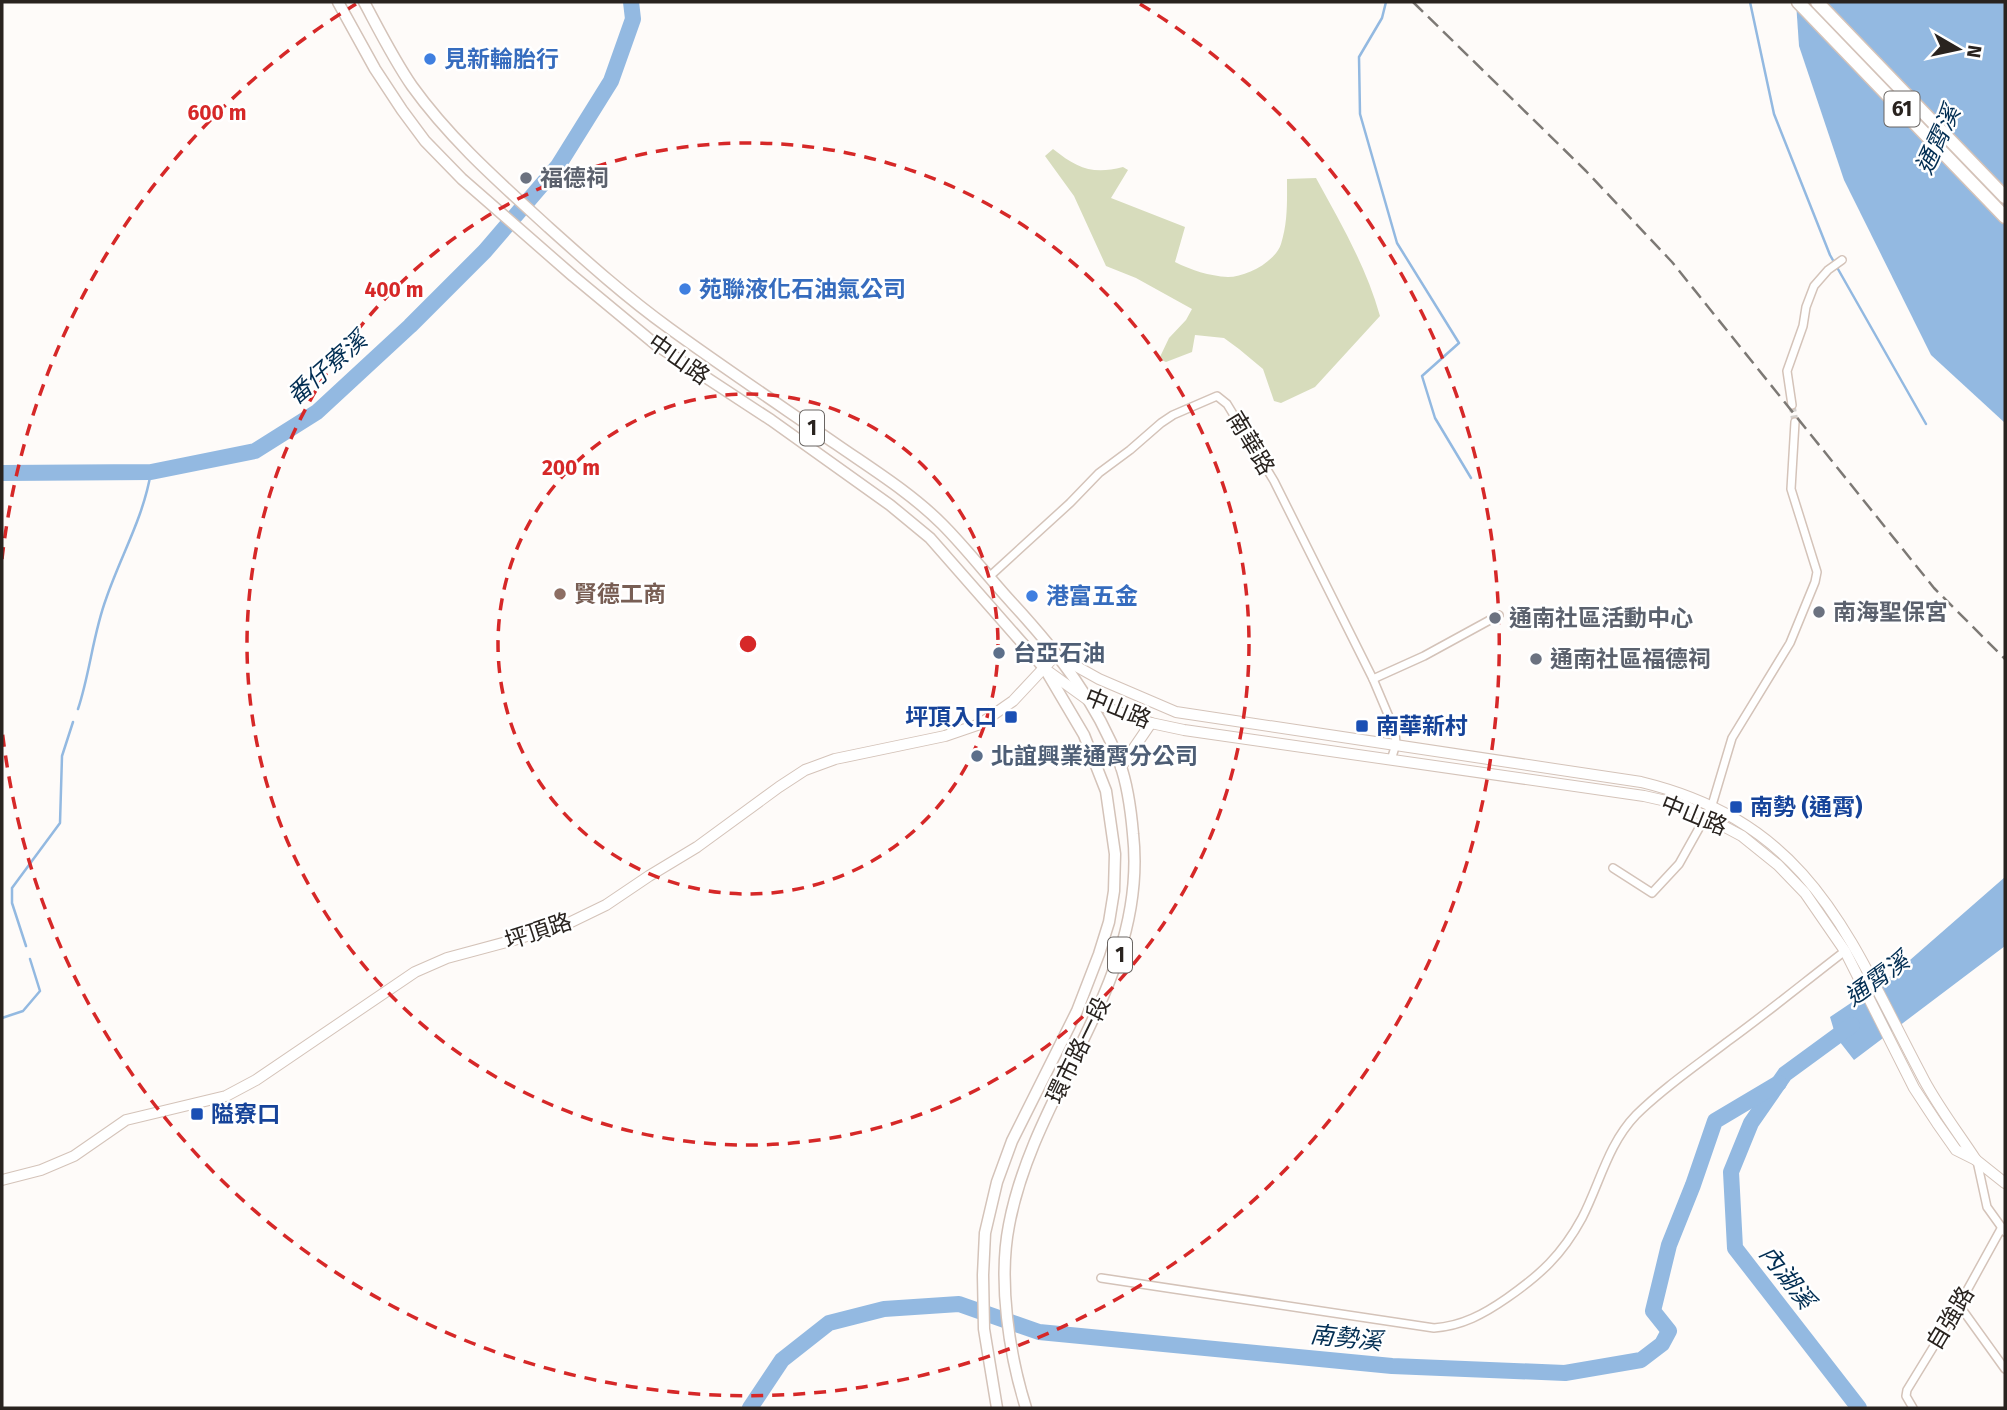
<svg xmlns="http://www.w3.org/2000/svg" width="2007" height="1410" viewBox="0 0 2007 1410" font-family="'Fira Sans','Noto Sans TC',sans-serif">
	<rect width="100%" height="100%" fill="#fefbf9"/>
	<path fill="#d7dcbc" d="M1053 149C1077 168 1092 175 1123 167L1128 170 1111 198 1185 227 1175 262C1191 270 1209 276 1228 277 1246 277 1275 262 1281 244 1288 222 1287 201 1287 179L1316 178C1340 222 1366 266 1380 316L1315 387 1281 403 1274 401 1263 369 1239 349 1224 338 1195 335 1192 352 1166 362 1159 359 1169 338 1186 320 1192 309 1136 278 1106 266 1074 196 1045 156Z"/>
	<g fill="#93b9e1">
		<path d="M1796 2H2005V423L1931 355 1844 180 1799 46Z"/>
		<path d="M2005 877V946L1854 1060 1836 1037 1830 1017 1894 974Z"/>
	</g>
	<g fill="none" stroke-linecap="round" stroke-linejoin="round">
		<g stroke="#93b9e1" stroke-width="2.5">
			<path d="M1386 2 1382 18 1359 57 1360 114 1397 243 1459 343 1422 376 1435 418 1471 478"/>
			<path d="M1750 2 1774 114 1830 255 1926 424"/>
			<path d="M78 709C90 673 93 634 106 599 121 555 143 519 151 472"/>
			<path d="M26 946 12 903V888L60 823 62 756 73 722"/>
			<path d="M2 1018 23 1011 40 991 30 959"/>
		</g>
		<g stroke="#93b9e1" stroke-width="16">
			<path d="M2 473 151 472 255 451 317 412 410 326 485 251 558 166 611 81 633 19 631 2"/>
			<path d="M1852 1025 1785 1074 1751 1123 1731 1172 1735 1248 1859 1408"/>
			<path d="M750 1408 782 1360 829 1323 884 1309 959 1304 1039 1332 1392 1366 1565 1373 1641 1360 1662 1344 1669 1331 1653 1311 1669 1245 1693 1185 1715 1121 1779 1083"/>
		</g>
		<path stroke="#d3d0cd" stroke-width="7" stroke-dasharray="7 3.5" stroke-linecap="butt" d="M1792 405 1795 422"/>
		<g stroke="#d4c3b9" stroke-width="10">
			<g id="street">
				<path d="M1792 405 1787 371 1803 326 1806 307 1814 286 1828 270 1842 260"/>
				<path d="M989 577 1070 503 1099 473 1130 450 1161 423 1173 415 1217 396 1227 404 1274 481 1373 679 1395 731 1396 744 1391 760"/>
				<path d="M1373 679 1424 656 1499 615"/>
				<path d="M1613 868 1652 893 1679 864 1712 805 1732 738 1790 643 1815 582 1817 572 1791 489 1795 422"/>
				<path d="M1977 1161 1987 1207 2005 1232"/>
				<path d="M1101 1278 1434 1328C1462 1326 1484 1314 1507 1298 1540 1275 1562 1255 1582 1218 1600 1183 1608 1144 1636 1115 1663 1088 1697 1065 1727 1042 1767 1013 1806 981 1845 951"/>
				<path d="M1959 1305 2005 1369"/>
				<path d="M1913 1408 1906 1396 1907 1390 1959 1305 2002 1227"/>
			</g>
		</g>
		<g stroke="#d4c3b9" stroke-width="12">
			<g id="secondary">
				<path d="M1045 669 1092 703 1151 723 1184 730 1644 796 1684 805 1742 836 1778 865 1805 893 1845 951 1914 1088 1937 1123 1956 1150 1976 1160 2005 1183"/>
				<path d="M1121 767 1151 723"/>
				<path d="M2 1180 41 1170 74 1156 126 1120 226 1096 256 1080 415 972 447 958 514 940 571 922 606 905 649 876 697 847 779 787 805 770 835 759 945 736 980 724 1013 701 1056 655 1099 679 1176 712 1641 782C1814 824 1849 940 1924 1080 1939 1108 1959 1134 1976 1160"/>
			</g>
		</g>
		<g stroke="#d4c3b9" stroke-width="13">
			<g id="primary">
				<path d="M338 2 375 69 402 110 425 141 462 179 573 276 655 344 771 420 890 505 930 538 1045 669 1084 735 1106 791 1115 854 1114 891 1109 922 1099 954 1077 1011 1012 1141 997 1182 985 1233 983 1275 984 1329 997 1408"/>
				<path d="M364 2C379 30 394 60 412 86 450 139 499 182 547 226 586 261 626 297 669 328 724 368 781 406 836 444 872 469 911 493 942 524 967 549 989 578 1013 604 1057 652 1097 702 1120 764 1128 786 1131 811 1133 834 1149 980 1035 1087 1009 1225 998 1281 1009 1354 1026 1408"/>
			</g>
		</g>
		<g stroke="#d4c3b9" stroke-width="15">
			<g id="highway">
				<path d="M1798 2 2005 217"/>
				<path d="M1817 2 2005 197"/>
			</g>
		</g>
		<use href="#street" stroke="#fff" stroke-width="7"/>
		<use href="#secondary" stroke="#fff" stroke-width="10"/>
		<use href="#primary" stroke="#fff" stroke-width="10"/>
		<use href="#highway" stroke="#fff" stroke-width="12"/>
		<path stroke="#7d7975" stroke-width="2.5" stroke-dasharray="14 7" stroke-linecap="butt" d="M1413 2 1586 171 1672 262 1934 588 2005 659"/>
	</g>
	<g fill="none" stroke="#d62828" stroke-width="3.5" stroke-dasharray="12 9">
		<circle cx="748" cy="644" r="250"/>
		<circle cx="748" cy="644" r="501"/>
		<path d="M2 559A751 751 0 0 1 356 4M1140 4A751 751 0 1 1 2 729"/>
	</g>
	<g fill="#3f7fe0" stroke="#fff" stroke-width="2.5">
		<circle cx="430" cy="59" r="7"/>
		<circle cx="685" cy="289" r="7"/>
		<circle cx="1032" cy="596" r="7"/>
	</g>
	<g fill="#6b7280" stroke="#fff" stroke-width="2.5">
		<circle cx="526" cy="178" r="7"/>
		<circle cx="1819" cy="612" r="7"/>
		<circle cx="1495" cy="618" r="7"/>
		<circle cx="1536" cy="659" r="7"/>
	</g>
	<circle fill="#8d6e63" stroke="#fff" stroke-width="2.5" cx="560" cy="594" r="7"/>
	<g fill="#5c6f8a" stroke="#fff" stroke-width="2.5">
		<circle cx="999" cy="653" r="7"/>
		<circle cx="977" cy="756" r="7"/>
	</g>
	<g fill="#1a4fb4" stroke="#fff" stroke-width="2.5">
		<rect x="1004" y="710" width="14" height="14" rx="3.5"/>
		<rect x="1355" y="719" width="14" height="14" rx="3.5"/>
		<rect x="1729" y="800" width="14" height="14" rx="3.5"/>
		<rect x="190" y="1107" width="14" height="14" rx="3.5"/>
	</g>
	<g text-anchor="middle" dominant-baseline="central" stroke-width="5" stroke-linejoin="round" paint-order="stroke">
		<g fill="#fff" stroke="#696562" stroke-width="2">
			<rect x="1884.5" y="91.5" width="35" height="35" rx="5"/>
			<rect x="800" y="410.5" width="24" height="35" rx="5"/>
			<rect x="1108" y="937.5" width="24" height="35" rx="5"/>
		</g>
		<g font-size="21" font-weight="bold" fill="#29231f">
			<text x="1902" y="109">61</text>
			<text x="812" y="428">1</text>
			<text x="1120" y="955">1</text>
		</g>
		<g font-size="23" font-weight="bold" fill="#366cbe" stroke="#fff" text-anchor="start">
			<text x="444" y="59">見新輪胎行</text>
			<text x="699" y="289">苑聯液化石油氣公司</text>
			<text x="1046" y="596">港富五金</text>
		</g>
		<g font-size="23" font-weight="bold" fill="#5b616d" stroke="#fff" text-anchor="start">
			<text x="540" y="178">福德祠</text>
			<text x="1833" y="612">南海聖保宮</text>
			<text x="1509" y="618">通南社區活動中心</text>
			<text x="1550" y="659">通南社區福德祠</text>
		</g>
		<g font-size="23" fill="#29231f" stroke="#fff">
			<text transform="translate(679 359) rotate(35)">中山路</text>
			<text transform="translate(1251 443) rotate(59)">南華路</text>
			<text transform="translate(1118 708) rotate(22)">中山路</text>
			<text transform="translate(1694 815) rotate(22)">中山路</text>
			<text transform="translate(538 931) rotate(-18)">坪頂路</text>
			<text transform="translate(1078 1050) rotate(-64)">環市路一段</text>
			<text transform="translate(1950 1318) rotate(-59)">自強路</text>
		</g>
		<g font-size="23" font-weight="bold" fill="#785e54" stroke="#fff" text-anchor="start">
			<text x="574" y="594">賢德工商</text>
		</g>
		<g font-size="23" font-weight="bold" fill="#4e5e75" stroke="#fff" text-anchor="start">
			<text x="1013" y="653">台亞石油</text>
			<text x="991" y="756">北誼興業通霄分公司</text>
		</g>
		<g font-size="23" font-weight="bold" fill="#164399" stroke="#fff" text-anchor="start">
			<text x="997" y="717" text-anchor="end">坪頂入口</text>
			<text x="1376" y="726">南華新村</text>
			<text x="1750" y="807">南勢 (通霄)</text>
			<text x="211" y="1114">隘寮口</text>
		</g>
		<g font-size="24" font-style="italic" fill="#012d52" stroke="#fff">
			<text transform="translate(1938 140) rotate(-65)">通霄溪</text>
			<text transform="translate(327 368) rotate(-41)">番仔寮溪</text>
			<text transform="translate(1877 979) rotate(-36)">通霄溪</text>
			<text transform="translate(1787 1277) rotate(52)">內湖溪</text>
			<text transform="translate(1346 1338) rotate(6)">南勢溪</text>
		</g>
	</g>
	<circle cx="748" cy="644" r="10" fill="#d62828" stroke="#fff" stroke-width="3.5"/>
	<g font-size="21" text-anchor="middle" font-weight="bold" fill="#d62828" stroke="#fff" stroke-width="5" stroke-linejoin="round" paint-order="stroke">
		<text x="217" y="120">600 m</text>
		<text x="394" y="297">400 m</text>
		<text x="571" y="475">200 m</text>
	</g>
	<rect width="2007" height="1410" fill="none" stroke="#29231f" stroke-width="7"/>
	<g transform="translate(1958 49) rotate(99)" stroke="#ffffff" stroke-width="5" paint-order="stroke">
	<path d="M0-5L12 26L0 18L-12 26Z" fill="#29231f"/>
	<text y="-10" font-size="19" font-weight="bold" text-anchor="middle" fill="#29231f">N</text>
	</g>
</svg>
